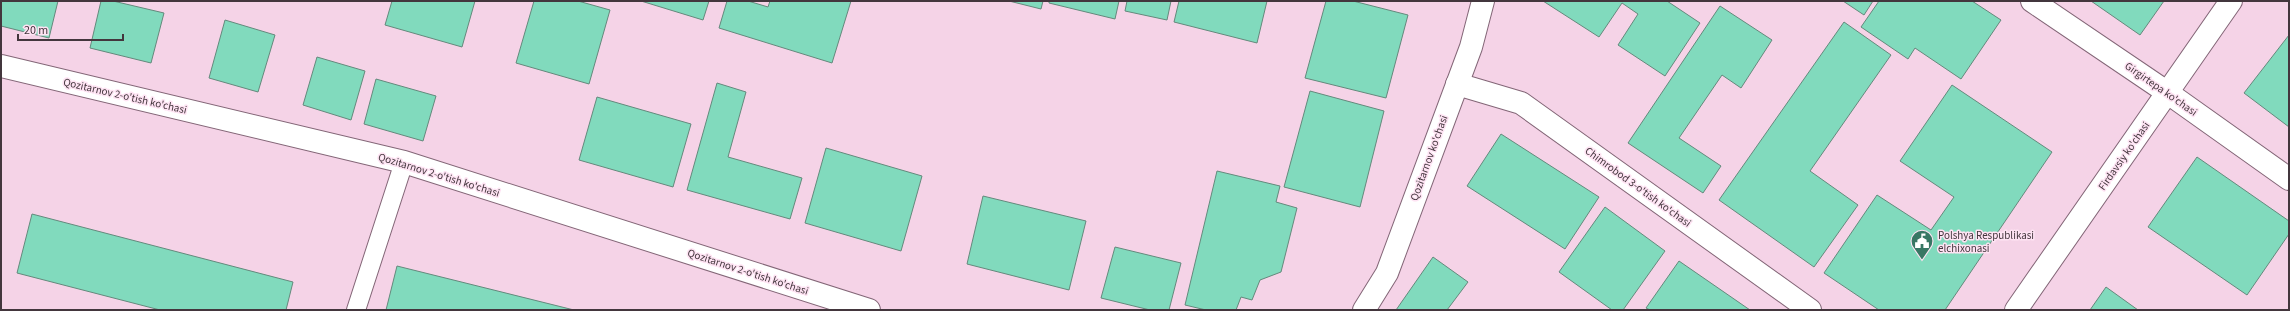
<svg xmlns="http://www.w3.org/2000/svg" width="2290" height="311" viewBox="0 0 2290 311" font-family="'Source Sans 3',sans-serif">
	<rect width="100%" height="100%" fill="#f5d3e7"/>
	<g fill="#81dabd" stroke="#64897c">
		<path d="M1 1H58L49 38 1 26Z"/>
		<path d="M101 1H113L164 13 151 63 90 48Z"/>
		<path d="M392 1H475L462 47 385 25Z"/>
		<path d="M534 1H578L610 10 589 84 516 63Z"/>
		<path d="M641 1H709L703 20Z"/>
		<path d="M727 1H748L768 7 770 1H851L832 63 719 28Z"/>
		<path d="M1009 1H1043L1041 9Z"/>
		<path d="M1049 1H1119L1115 19 1049 3Z"/>
		<path d="M1127 1H1171L1167 20 1125 11Z"/>
		<path d="M1179 1H1267L1257 43 1174 22Z"/>
		<path d="M1326 1H1353L1408 15 1386 98 1305 78Z"/>
		<path d="M1543 1H1667L1700 23 1665 76 1618 45 1638 14 1622 3 1599 37Z"/>
		<path d="M1843 1H1873L1864 15Z"/>
		<path d="M1879 1H1972L2001 20 1961 79 1915 48 1908 59 1861 27Z"/>
		<path d="M2091 1H2164L2140 35Z"/>
		<path d="M1720 6 1772 40 1741 88 1722 75 1679 138 1721 166 1703 193 1628 143Z"/>
		<path d="M225 20 275 35 258 92 209 78Z"/>
		<path d="M1844 22 1891 55 1810 171 1858 205 1814 267 1719 200Z"/>
		<path d="M2289 35V127L2244 93Z"/>
		<path d="M317 57 365 71 351 120 303 105Z"/>
		<path d="M376 79 436 96 423 141 364 124Z"/>
		<path d="M717 83 746 92 728 157 802 178 790 219 687 190Z"/>
		<path d="M1952 85 2052 152 1945 310H1879L1824 273 1877 195 1931 230 1954 197 1900 161Z"/>
		<path d="M1310 91 1384 111 1360 207 1284 187Z"/>
		<path d="M597 97 691 124 673 187 579 160Z"/>
		<path d="M1501 134 1599 197 1565 249 1467 186Z"/>
		<path d="M826 148 922 176 901 251 805 223Z"/>
		<path d="M2197 157 2289 221V234L2247 295 2148 227Z"/>
		<path d="M1217 171 1280 186 1276 202 1297 208 1281 272 1260 280 1252 300 1241 297 1236 310H1206L1185 305Z"/>
		<path d="M983 196 1086 221 1069 290 967 264Z"/>
		<path d="M1605 207 1665 251 1623 310H1612L1559 272Z"/>
		<path d="M32 214 293 282 286 310H160L17 273Z"/>
		<path d="M1115 247 1181 263 1169 310H1150L1101 298Z"/>
		<path d="M1433 257 1468 282 1447 310H1396Z"/>
		<path d="M1679 261 1750 310H1650L1646 308Z"/>
		<path d="M397 266 574 310H386Z"/>
		<path d="M2106 287 2138 310H2090Z"/>
	</g>
	<g fill="none" stroke-linecap="round" stroke-linejoin="round">
		<g stroke="#836677" stroke-width="20">
			<path id="service" d="M356 310 404 162"/>
		</g>
		<g stroke="#836677" stroke-width="24">
			<g id="minor">
				<path d="M2032 1 2168 93 2289 179"/>
				<path d="M1 66 404 162 869 310"/>
				<path d="M1457 84 1521 103 1810 310"/>
				<path d="M1364 310 1387 273 1471 47 1483 1"/>
				<path d="M2016 310 2231 1"/>
			</g>
		</g>
		<use href="#service" stroke="#fff" stroke-width="18"/>
		<use href="#minor" stroke="#fff" stroke-width="22"/>
	</g>
	<defs>
		<g id="civic-pin" transform="scale(1.15)"><path d="M0 17L-7.5 6A9.5 9.5 0 1 1 7.5 6Z" fill="#387764" stroke="#fee3f3"/><path d="M-.6-6.5H3V-4.5H.6V-3L4-1V1h2V6H-6V1h2V-1L-.6-3ZM-1.2 2.5V6h2.4V2.5Z" fill="#fff"/></g>
	</defs>
	<g fill-rule="evenodd">
		<use href="#civic-pin" x="1922" y="241"/>
	</g>
	<g text-anchor="middle" dominant-baseline="central" stroke-width="3" stroke-linejoin="round" paint-order="stroke">
		<g font-size="11" fill="#43363d" stroke="#fee3f3">
			<text transform="translate(2161 89) rotate(35)">Girgirtepa ko'chasi</text>
			<text transform="translate(125 96) rotate(13)">Qozitarnov 2-o'tish ko'chasi</text>
			<text transform="translate(2124 156) rotate(-55)">Firdavsiy ko'chasi</text>
			<text transform="translate(1429 158) rotate(-70)">Qozitarnov ko'chasi</text>
			<text transform="translate(439 175) rotate(17)">Qozitarnov 2-o'tish ko'chasi</text>
			<text transform="translate(1638 187) rotate(36)">Chimrobod 3-o'tish ko'chasi</text>
			<text transform="translate(748 272) rotate(18)">Qozitarnov 2-o'tish ko'chasi</text>
		</g>
		<g font-size="11" fill="#43363d" stroke="#fee3f3" text-anchor="start">
			<text x="1938" y="235">Polshya Respublikasi<tspan x="1938" dy="13">elchixonasi</tspan></text>
		</g>
	</g>
	<rect width="2290" height="311" fill="none" stroke="#43363d" stroke-width="4"/>
	<path d="M18 34v6h105v-6" fill="none" stroke="#43363d" stroke-width="2"/>
	<text x="24" y="34" font-size="12" fill="#43363d" stroke="#fee3f3" stroke-width="3" paint-order="stroke">20 m</text>
</svg>
